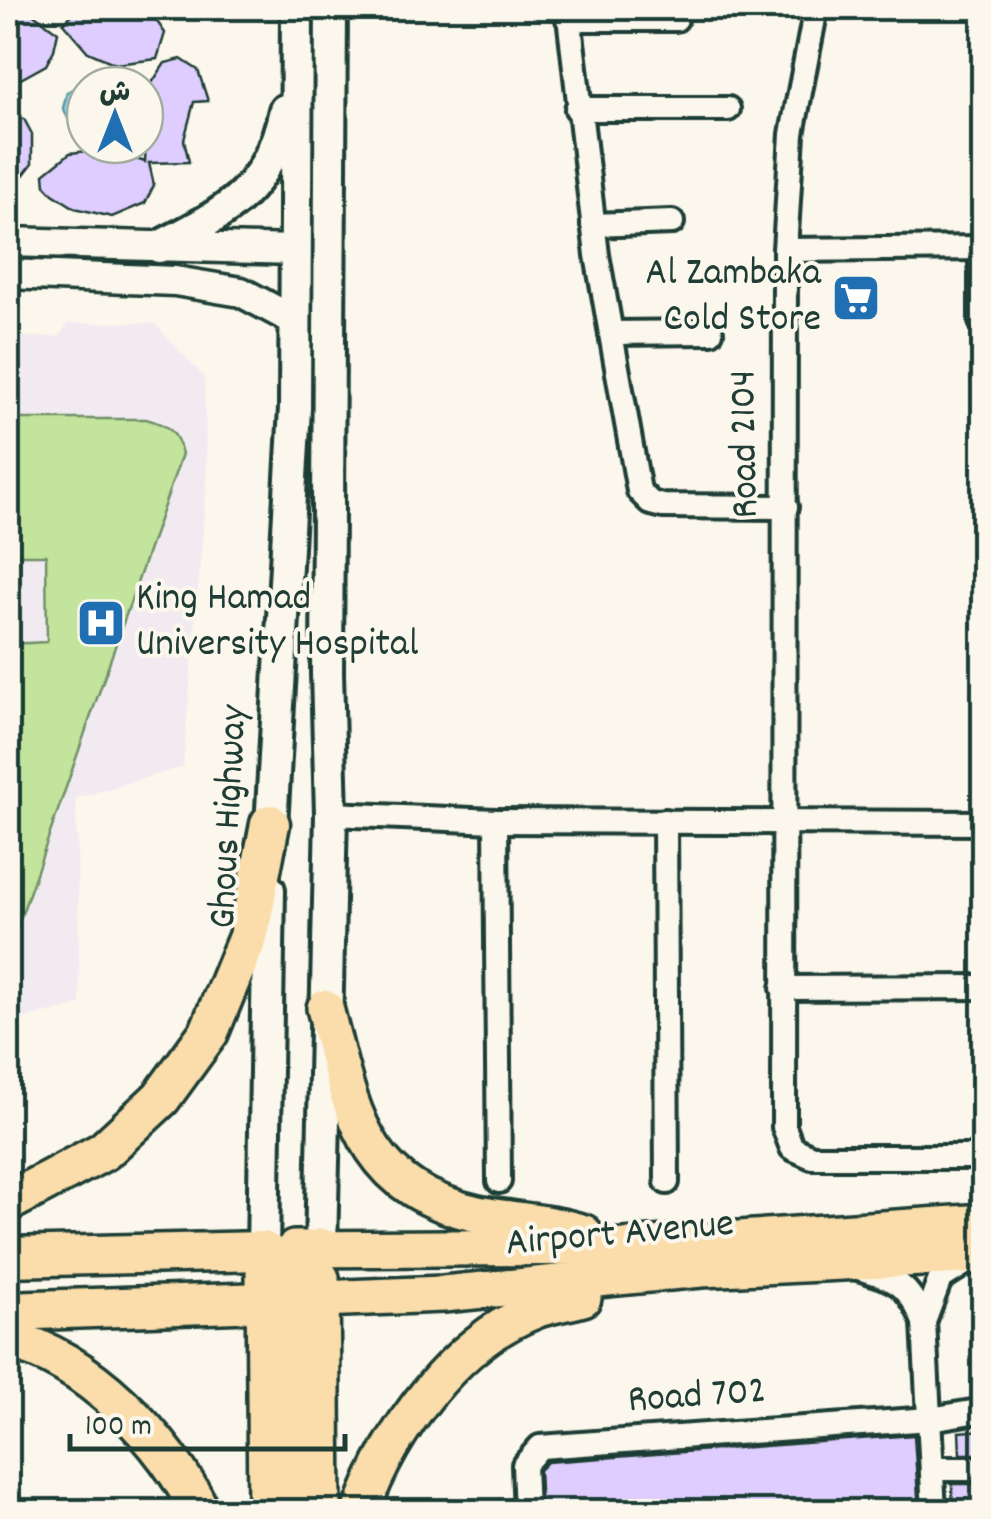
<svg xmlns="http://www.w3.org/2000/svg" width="991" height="1519" viewBox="0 0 991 1519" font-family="Dekko,'Playpen Sans Arabic',sans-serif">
	<rect width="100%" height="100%" fill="#fbf7ec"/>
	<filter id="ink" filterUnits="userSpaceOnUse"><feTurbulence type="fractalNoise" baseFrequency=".01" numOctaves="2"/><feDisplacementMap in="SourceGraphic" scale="20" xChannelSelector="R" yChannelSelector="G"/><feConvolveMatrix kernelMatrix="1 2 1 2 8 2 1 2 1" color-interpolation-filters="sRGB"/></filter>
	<g filter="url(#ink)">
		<path fill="#f2eaf1" d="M68 323H154L204 377 207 480 183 767 76 798 80 1005 8 1023V331L14 337H59Z"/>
		<path fill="#c2e49d" stroke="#709068" stroke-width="2.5" d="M8 419H146C168 425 177 431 182 454L8 954V644L47 642 46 555H8Z"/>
		<path fill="#89d2ea" stroke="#5f96a1" stroke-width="2.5" d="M87 81 98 85H85L84 129 70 122 63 108 67 92Z"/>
		<g fill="#decdfe" stroke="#1f3d34" stroke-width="2.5">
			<path d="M79 8 149 10 165 33 157 59 116 64 88 52 63 23Z"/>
			<path d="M32 13 58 32 54 50 46 65 8 86V15Z"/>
			<path d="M181 59 198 70 208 101 194 102 184 140 189 162 149 163 154 185 145 203 112 217 75 208 53 194 45 185 44 174 70 153 106 149 145 162 148 89 165 63Z"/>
			<path d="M8 114 24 119 32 134V164L8 195Z"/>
			<path d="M984 1430V1454H960L959 1432Z"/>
			<path d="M914 1435 919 1512H541L539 1470 547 1462Z"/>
			<path d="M952 1484H981L982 1512H953Z"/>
		</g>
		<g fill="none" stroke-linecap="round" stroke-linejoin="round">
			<g stroke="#1f3d34" stroke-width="30">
				<g id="minor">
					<path d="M568 8 597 255 639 491 651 503 663 506 786 507"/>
					<path d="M816 8 792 134 785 250 784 1127 792 1148 812 1157H984"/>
					<path d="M568 19H676"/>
					<path d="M577 109H728"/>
					<path d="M593 225 672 222"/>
					<path d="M785 250 984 248"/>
					<path d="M981 321V248"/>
					<path d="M611 333 711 332"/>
					<path d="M331 814 496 821 984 823"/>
					<path d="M496 821 499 1181"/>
					<path d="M665 821 667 1182"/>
					<path d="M783 988 984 987"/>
					<path d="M858 1268C897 1279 908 1284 924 1322L934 1512"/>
					<path d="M924 1322 940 1279 970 1260"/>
					<path d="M932 1469H984"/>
					<path d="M526 1512 524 1465 540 1447 930 1419 984 1410"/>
				</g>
			</g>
			<g stroke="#1f3d34" stroke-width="35">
				<g id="tertiary">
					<path d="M8 242 293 250"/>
					<path d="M8 274 175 281 241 292 295 321"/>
				</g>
			</g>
			<g stroke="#1f3d34" stroke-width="38">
				<g id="secondary">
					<path d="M159 247C229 211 267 192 285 110"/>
					<path d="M270 844 295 408 297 8"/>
					<path d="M321 1248 331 814 327 673 331 8"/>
					<path d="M263 1251 269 890"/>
				</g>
			</g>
			<g stroke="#1f3d34" stroke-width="42">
				<g id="primary">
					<path d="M325 1008C351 1107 360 1189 478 1214 513 1221 550 1222 584 1233"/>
					<path d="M294 1249 623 1247 984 1222"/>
					<path d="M264 1273 266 1512"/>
					<path d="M321 1278 323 1512"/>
					<path d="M271 1301 443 1294 701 1269 984 1255"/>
					<path d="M361 1512C390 1431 455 1340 538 1309 553 1304 569 1302 583 1298"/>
				</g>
			</g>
			<g stroke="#1f3d34" stroke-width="45">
				<g id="trunk">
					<path d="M8 1202 104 1151 161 1098 209 1032 248 937 270 824"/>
					<path d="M8 1257 263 1251C287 1264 291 1275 298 1300L299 1512"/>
					<path d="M270 1276 302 1266 321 1248"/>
					<path d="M8 1311 264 1302"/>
					<path d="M8 1340C84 1355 168 1442 200 1512"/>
				</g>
			</g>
			<use href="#minor" stroke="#fbf7ec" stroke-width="22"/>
			<use href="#tertiary" stroke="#fbf7ec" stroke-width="28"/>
			<use href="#secondary" stroke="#fbf7ec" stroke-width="30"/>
			<use href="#primary" stroke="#faddab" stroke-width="35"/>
			<use href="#trunk" stroke="#faddab" stroke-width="38"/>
		</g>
	</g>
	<defs>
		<g id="supermarket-square" transform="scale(2.5)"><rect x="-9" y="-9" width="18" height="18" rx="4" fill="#1f6fb2" stroke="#fbf7ec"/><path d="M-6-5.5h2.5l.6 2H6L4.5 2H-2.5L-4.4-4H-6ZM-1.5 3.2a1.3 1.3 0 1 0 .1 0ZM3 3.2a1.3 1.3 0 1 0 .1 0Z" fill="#fff"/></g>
		<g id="hospital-square" transform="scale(2.5)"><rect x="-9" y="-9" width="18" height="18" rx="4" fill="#1f6fb2" stroke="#fbf7ec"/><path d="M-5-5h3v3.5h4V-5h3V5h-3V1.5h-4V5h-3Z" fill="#fff"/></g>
	</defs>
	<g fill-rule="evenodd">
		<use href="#supermarket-square" x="856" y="298"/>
		<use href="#hospital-square" x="101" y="623"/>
	</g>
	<g text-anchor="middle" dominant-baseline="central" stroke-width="8" stroke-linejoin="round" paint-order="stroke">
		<g font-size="40" fill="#1f3d34" stroke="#fbf7ec" text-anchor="end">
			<text x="821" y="275">Al Zambaka<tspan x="821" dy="46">Cold Store</tspan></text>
			<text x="136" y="600" text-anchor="start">King Hamad<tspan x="136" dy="46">University Hospital</tspan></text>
		</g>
		<g font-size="40" fill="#1f3d34" stroke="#fbf7ec">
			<text transform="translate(747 444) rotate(-91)">Road 2104</text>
			<text transform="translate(231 817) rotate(-87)">Ghous Highway</text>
			<text transform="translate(620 1236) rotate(-5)">Airport Avenue</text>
			<text transform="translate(697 1398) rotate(-4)">Road 702</text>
		</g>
	</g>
	<rect width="991" height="1519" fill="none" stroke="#fbf7ec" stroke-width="40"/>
	<rect x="20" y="20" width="951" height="1479" fill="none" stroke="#1f3d34" stroke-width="4" filter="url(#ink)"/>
	<g transform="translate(115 115)"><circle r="48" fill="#fbf7ec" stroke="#a3ada2" stroke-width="2.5"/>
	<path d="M0-8L18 38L0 25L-18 38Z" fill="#1f6fb2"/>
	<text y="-15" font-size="28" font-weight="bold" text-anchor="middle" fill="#1f3d34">ش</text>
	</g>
	<path d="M70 1434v15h275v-15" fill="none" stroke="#1f3d34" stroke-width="5"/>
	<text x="85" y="1434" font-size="30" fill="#1f3d34" stroke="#fbf7ec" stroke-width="8" paint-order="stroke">100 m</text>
</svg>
